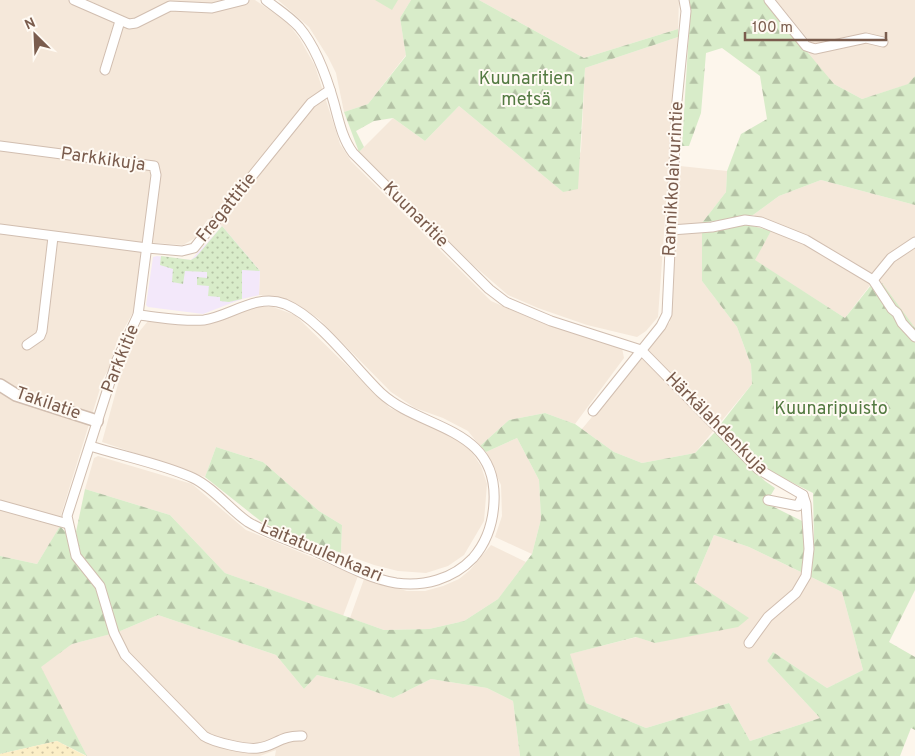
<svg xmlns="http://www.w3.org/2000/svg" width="915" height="756" viewBox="0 0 915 756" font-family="Overpass,sans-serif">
	<defs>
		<pattern id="grass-dots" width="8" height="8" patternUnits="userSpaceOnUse" patternTransform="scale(1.25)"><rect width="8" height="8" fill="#d8ecc9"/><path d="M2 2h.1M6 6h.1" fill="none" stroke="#b4c2a5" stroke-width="1.8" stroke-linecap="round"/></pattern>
		<pattern id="forest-firs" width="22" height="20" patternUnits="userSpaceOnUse" patternTransform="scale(1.25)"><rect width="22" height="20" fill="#d8ecc9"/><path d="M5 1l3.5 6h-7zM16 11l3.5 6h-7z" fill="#b4c2a5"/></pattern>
		<pattern id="sand-dots" width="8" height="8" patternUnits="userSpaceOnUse" patternTransform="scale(1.25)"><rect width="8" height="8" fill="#fcefc7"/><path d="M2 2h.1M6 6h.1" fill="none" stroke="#d1c5a4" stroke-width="1.8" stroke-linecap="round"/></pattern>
	</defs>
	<rect width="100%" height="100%" fill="#fdf6ec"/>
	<g fill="#f5e8da">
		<path d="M0 0H255L287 22 300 39 315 66 340 144 351 161 491 301 547 325 622 348 624 358 575 424 545 413 509 420 480 446 468 431 443 418 415 408 391 392 319 319 295 303 279 297 259 295 260 271 222 226 208 219 195 238 183 245 142 242 135 309 117 341 109 368 103 379 61 515 62 523 37 564 0 556Z"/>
		<path d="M278 0H411L400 18 406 55 368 104 344 112 336 73 328 57 309 27Z"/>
		<path d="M479 0H679L678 29 584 58Z"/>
		<path d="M776 0H915V76L909 84 862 99 834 84 808 56 812 44Z"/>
		<path d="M678 37 658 317 646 331 637 337 587 325 538 308 508 295 472 264 359 152 393 118 425 141 459 106 563 192 581 151 585 68Z"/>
		<path d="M680 166 727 171 726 192 702 223V281L737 327 751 365 752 384 695 453 642 463 614 452 582 429 670 322Z"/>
		<path d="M821 180 915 205V328L871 284 845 318 754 260 775 224 753 215 779 196Z"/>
		<path d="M255 307H273L295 315 390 408 441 430 465 445 473 454 481 466 487 484 484 521 464 555 448 566 426 573 398 571 374 565 341 553 342 525 319 511 263 462 216 447 205 477 102 442 129 344 148 321 204 324 220 321Z"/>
		<path d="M517 438 539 480 541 519 532 554 495 537 502 516 501 485 486 452Z"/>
		<path d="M98 456 192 484 246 530 358 576 343 616 225 573 170 515 85 489 94 458Z"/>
		<path d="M714 535 749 547 842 592 863 670 827 688 773 652 767 661 820 718 750 741 729 703 646 728 586 703 569 654 637 637 655 643 748 619 694 582Z"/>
		<path d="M491 545 526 562 498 599 464 621 429 629 384 630 350 618 364 579 407 591H425L443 586 459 579 470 570Z"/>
		<path d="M158 615 276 655 304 689 317 675 353 684 393 698 431 679 487 688 513 701 520 756H275L276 750 260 756H87L40 667 72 644 118 632Z"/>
	</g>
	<path fill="#f3e8fa" d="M222 226 260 271 259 295 242 299 203 314 148 307 146 305 153 257 157 256 191 260Z"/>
	<path fill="url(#grass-dots)" d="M222 226 260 271 242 270V299L229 302 220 301V297L208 296 209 286 197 285V277L207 278V272L185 271 183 284 172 282 173 269 160 265 161 256 191 260 196 257Z"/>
	<g fill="url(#forest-firs)">
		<path d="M411 0H479L584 58 678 29V37L585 68 578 189 563 192 459 106 425 141 393 118 374 121 356 131 364 147 359 152 344 112 368 104 406 56 400 18Z"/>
		<path d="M687 0H764L834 84 862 99 908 84 915 76V205L821 180 779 196 753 215 702 223 726 192 727 171 741 134 767 119 760 76 722 48 706 53 701 113 689 146H682L690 14Z"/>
		<path d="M745 224 771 231 755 260 845 318 872 284 882 283 915 328V590L889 642 915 657V730L911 728 900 756H520L513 701 487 688 431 679 393 698 353 684 317 675 304 689 276 655 158 615 118 632 103 582 80 554 76 532 85 489 170 515 225 573 384 630 429 629 464 621 498 599 532 554 541 519 539 480 517 438 486 452 480 446 509 420 545 413 575 424 614 452 642 463 695 453 716 431 765 481 775 488 768 500 772 506 804 522 806 549 803 573 749 547 714 535 694 582 749 618 738 627 655 643 636 637 570 654 586 703 646 728 729 703 750 741 820 718 767 661 773 652 827 688 863 670 842 592 811 577 814 539 813 493 761 467 720 425 752 384 751 365 737 327 702 281V233Z"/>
		<path d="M216 447 263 462 319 511 342 525 341 553 263 523 205 477Z"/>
		<path d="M60 526C88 555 100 597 111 634L72 644 41 667 87 756 57 741 0 754V556L37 564Z"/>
	</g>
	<path fill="url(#sand-dots)" d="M57 741 86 756H0V754Z"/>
	<path fill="#d8ecc9" d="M375 0H398L392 10Z"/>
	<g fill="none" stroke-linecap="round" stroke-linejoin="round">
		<g stroke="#d1beb0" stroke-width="11">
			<g id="minor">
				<path d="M74 0 129 24 136 23 170 6 212 8 244 0"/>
				<path d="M266 0C277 9 289 16 299 27 316 47 327 78 334 103 339 121 342 138 353 153L489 289 506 302 551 321 641 350 758 469 803 495 806 504 809 549 806 576 796 593 768 617 749 643"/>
				<path d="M769 0 806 46 815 49 866 38 883 42"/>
				<path d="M105 70 120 21"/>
				<path d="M0 146 154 166 156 175 138 315 117 360 67 516 76 556 100 586 114 633 125 655 204 736C213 742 247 750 258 748 275 746 281 735 302 736"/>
				<path d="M0 229 147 248 182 251 194 248 311 103 330 90"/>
				<path d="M671 230 712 227 745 220 761 222 806 240 873 280 892 309 897 313 902 323 915 337"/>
				<path d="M873 280 891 258 915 242"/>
				<path d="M27 345 40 336 42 331 53 237"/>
				<path d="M593 411 661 326 667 314 677 101 686 11 684 0"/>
				<path d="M90 446C122 456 163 464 193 478 214 488 229 509 248 522 268 534 291 541 313 550 339 562 367 578 396 583 424 587 453 579 473 558 487 542 493 523 494 502 498 426 421 430 381 393 354 367 319 318 285 304 256 293 231 316 204 320 183 322 159 317 138 315"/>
				<path d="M768 500 798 506 803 495"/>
				<path d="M0 505 68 524"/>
			</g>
		</g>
		<g stroke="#d1beb0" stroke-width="14">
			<path id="tertiary" d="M0 385 16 395 97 421"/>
		</g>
		<use href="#minor" stroke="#fff" stroke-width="9"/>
		<use href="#tertiary" stroke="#fff" stroke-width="11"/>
	</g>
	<g text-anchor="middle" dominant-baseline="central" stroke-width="4" stroke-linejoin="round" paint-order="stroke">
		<g font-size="18" fill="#537a41" stroke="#fffaf3">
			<text x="526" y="79">Kuunaritien<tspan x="526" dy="21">metsä</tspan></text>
			<text x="831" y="409">Kuunaripuisto</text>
		</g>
		<g font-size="18" fill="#7a5c4d" stroke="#fffaf3">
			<text transform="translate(103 160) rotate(8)">Parkkikuja</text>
			<text transform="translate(674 179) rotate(-87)">Rannikkolaivurintie</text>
			<text transform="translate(227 208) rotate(-51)">Fregattitie</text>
			<text transform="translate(415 215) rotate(45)">Kuunaritie</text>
			<text transform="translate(121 359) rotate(-68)">Parkkitie</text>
			<text transform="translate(48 404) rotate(19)">Takilatie</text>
			<text transform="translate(716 424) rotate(45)">Härkälahdenkuja</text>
			<text transform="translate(321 552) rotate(23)">Laitatuulenkaari</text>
		</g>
	</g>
	<g transform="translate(35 35) rotate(336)" stroke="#fffaf3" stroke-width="4" paint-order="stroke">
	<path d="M0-4L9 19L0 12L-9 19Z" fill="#7a5c4d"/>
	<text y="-8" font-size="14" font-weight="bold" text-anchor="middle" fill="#7a5c4d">N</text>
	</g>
	<path d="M745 32v8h141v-8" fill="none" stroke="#7a5c4d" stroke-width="2.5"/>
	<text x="752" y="32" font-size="15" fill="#7a5c4d" stroke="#fffaf3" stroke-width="4" paint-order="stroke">100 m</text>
</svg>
